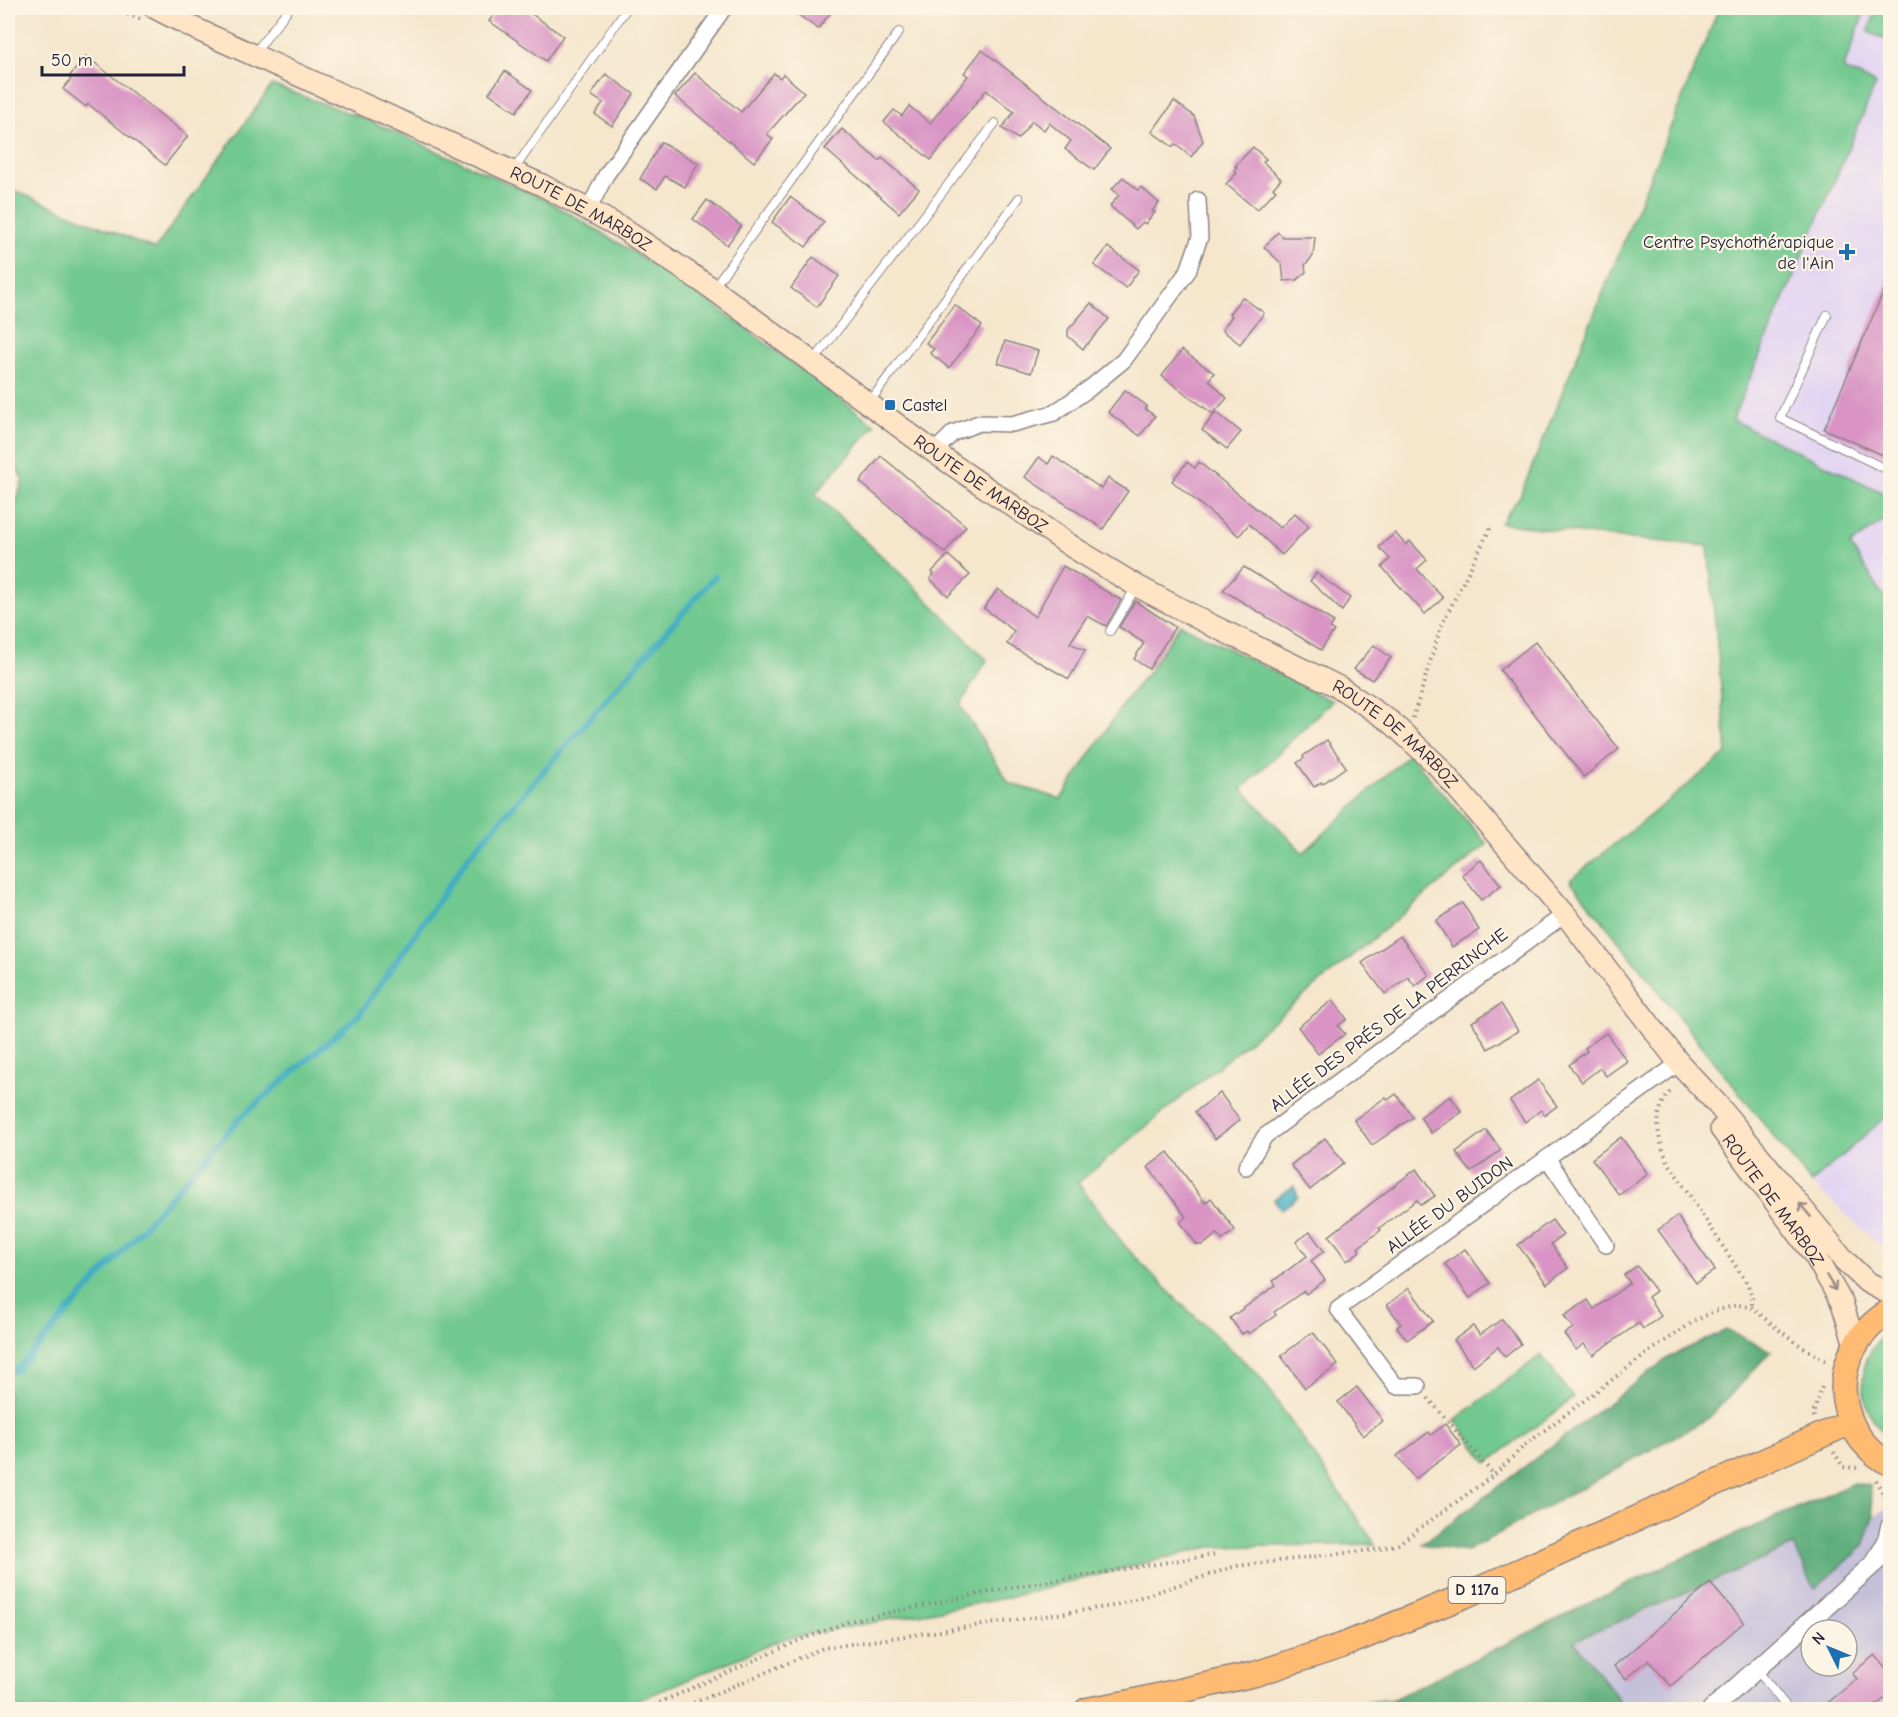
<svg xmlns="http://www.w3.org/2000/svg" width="1898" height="1717" viewBox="0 0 1898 1717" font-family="'Comic Neue',sans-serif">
	<rect width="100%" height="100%" fill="#fcf5e5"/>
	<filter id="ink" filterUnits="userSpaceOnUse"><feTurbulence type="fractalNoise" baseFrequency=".0167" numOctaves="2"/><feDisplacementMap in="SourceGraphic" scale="12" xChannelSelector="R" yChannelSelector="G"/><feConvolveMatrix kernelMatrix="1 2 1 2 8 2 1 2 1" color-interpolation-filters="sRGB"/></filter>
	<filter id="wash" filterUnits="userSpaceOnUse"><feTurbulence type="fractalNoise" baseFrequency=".008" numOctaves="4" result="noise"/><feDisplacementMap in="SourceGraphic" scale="24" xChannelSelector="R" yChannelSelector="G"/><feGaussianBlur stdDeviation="1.35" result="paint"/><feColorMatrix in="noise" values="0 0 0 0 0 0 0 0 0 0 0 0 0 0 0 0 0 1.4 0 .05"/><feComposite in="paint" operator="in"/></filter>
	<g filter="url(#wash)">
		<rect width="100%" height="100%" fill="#f5e6cc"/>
		<g fill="#e2d4f3">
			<path d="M1866 8H1890V496L1732 420 1876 85 1843 69Z"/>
			<path d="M1890 516V605L1850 544Z"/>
			<path d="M1890 1113V1254L1811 1183Z"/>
		</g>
		<path fill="#c5c0da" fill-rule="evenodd" d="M1890 1506V1709H1626L1573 1642 1794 1546 1815 1588 1864 1546 1874 1516ZM1811 1630H1847V1666H1811Z"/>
		<g fill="#72c98f" stroke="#4a7665" stroke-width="1.5">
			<path d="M1719 8H1866L1843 69 1876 84 1732 420 1890 496V516L1850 545 1890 606V1113L1811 1183 1570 880 1727 753 1708 546 1612 537 1500 523 1520 496Z"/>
			<path d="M1877 8H1890V41L1868 32Z"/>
			<path d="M272 85 368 120 550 202 625 247 712 303 875 425 815 494 917 589 987 660 960 705 1009 783 1061 799 1127 698 1150 670 1180 624 1332 701 1242 789 1303 853 1409 754 1487 844 1078 1183 1125 1246 1177 1300 1258 1374 1375 1544 1209 1547 1006 1598 783 1639 618 1709H8V528L23 480 8 453V188L155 249Z"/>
			<path d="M1890 1331V1439C1857 1413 1851 1356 1890 1331Z"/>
			<path d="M1541 1355 1573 1398 1487 1463 1455 1420Z"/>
			<path d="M1393 1699 1399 1709 1310 1710 1321 1707Z"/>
		</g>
		<g fill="#5dad7a" stroke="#40685a" stroke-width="1.5">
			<path d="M1726 1330 1771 1351 1709 1418 1467 1551 1422 1544 1671 1356Z"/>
			<path d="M1854 1483 1870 1486 1874 1516 1864 1546 1815 1589 1793 1546 1574 1641 1626 1709 1399 1710 1393 1699 1673 1562Z"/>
		</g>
		<path fill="#43aec2" stroke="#32687e" stroke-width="1.5" d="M1294 1186 1298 1197 1281 1210 1274 1199Z"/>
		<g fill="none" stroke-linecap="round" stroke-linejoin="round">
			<path stroke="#43aec2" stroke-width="6" d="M8 1367 16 1371 241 1117 360 1014 469 856 715 576"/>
		</g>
		<g id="blocks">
			<g fill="#d994c5">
				<path d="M499 8H523L563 36 546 61 489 21Z"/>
				<path d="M789 8H834L818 29Z"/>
				<path d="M982 50 1110 149 1094 170 1065 149 1071 141 1049 123 1044 130 1032 121 1018 139 1002 128 1014 112 986 90 931 160 884 122 894 110 902 116 909 106 930 123 968 76 964 73Z"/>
				<path d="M86 56 188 136 165 165 88 104 86 107 63 89 71 79 69 77Z"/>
				<path d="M505 71 532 90 516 112 489 93Z"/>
				<path d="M695 73 741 112 774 73 780 78 783 74 804 92 767 134 773 139 754 162 675 96Z"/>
				<path d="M606 74 634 94 612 126 595 114 603 103 591 95Z"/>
				<path d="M1174 101 1194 116 1203 141 1191 157 1175 144 1173 147 1152 132Z"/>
				<path d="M842 129 879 161 882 158 919 189 899 213 825 149Z"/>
				<path d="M661 142 698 163 685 187 665 176 657 189 640 179Z"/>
				<path d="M1253 147 1266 159 1263 162 1281 179 1273 188 1276 190 1257 210 1226 184 1237 173 1234 170 1237 167 1235 166Z"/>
				<path d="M1123 177 1138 190 1141 187 1159 203 1152 211 1155 212 1145 224 1143 222 1136 229 1110 206 1119 195 1112 189Z"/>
				<path d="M790 197 824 222 806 247 772 222Z"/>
				<path d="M707 200 741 226 727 245 693 219Z"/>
				<path d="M1278 232 1283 237H1315L1313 256 1305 265 1306 272 1297 280 1284 281 1282 264 1264 247Z"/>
				<path d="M1108 247 1139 270 1126 288 1094 265Z"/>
				<path d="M813 257 839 276 817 307 791 288Z"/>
				<path d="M1890 277V458L1824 429Z"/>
				<path d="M1242 297 1264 313 1240 344 1222 330 1232 316 1229 314Z"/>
				<path d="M1091 303 1109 319 1083 349 1068 336V330Z"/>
				<path d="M955 305 982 326 949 368 930 353 934 349 926 343Z"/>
				<path d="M1005 341 1038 351 1031 373 998 363Z"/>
				<path d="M1182 350 1214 373 1209 380 1227 398 1213 414 1162 376Z"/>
				<path d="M1125 390 1147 406 1145 409 1155 416 1140 436 1108 412Z"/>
				<path d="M1216 412 1241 432 1227 449 1202 430Z"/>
				<path d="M881 456 966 526 945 553 860 482Z"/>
				<path d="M1053 456 1102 489 1108 478 1128 491 1103 529 1025 477 1039 457 1048 464Z"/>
				<path d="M1187 462 1195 468 1199 462 1280 528 1295 513 1309 526 1282 555 1249 524 1239 536 1172 481Z"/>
				<path d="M1395 533 1406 545 1410 541 1427 560 1417 569 1443 598 1425 614 1382 567 1390 559 1379 547Z"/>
				<path d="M948 555 970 575 948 596 930 579 934 574 932 572Z"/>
				<path d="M1063 566 1121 600 1106 626 1087 616 1070 643 1085 650 1069 679 1007 644 1014 631 984 608 998 589 1035 617Z"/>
				<path d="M1244 567 1334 622 1330 628 1334 631 1321 650 1223 590Z"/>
				<path d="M1316 573 1350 598 1342 611 1310 581Z"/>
				<path d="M1135 601 1175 627 1149 669 1134 659 1144 643 1119 627Z"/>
				<path d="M1535 642 1619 749 1584 777 1500 670Z"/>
				<path d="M1374 645 1391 658 1372 680 1354 669Z"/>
				<path d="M1327 740 1346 767 1322 784 1321 782 1314 787 1297 763 1304 758 1303 756Z"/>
				<path d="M1481 860 1501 885 1481 900 1462 875Z"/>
				<path d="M1463 903 1479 930 1452 947 1436 921Z"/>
				<path d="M1400 936 1429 975 1415 986 1408 977 1385 994 1362 963Z"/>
				<path d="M1333 1000 1347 1019 1338 1026 1345 1034 1318 1054 1298 1027Z"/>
				<path d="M1501 1004 1518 1031 1488 1049 1472 1022Z"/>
				<path d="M1606 1033 1627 1061 1606 1076 1600 1068 1582 1082 1569 1065 1587 1051 1585 1048Z"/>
				<path d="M1538 1080 1557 1106 1545 1115 1541 1110 1525 1122 1510 1101Z"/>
				<path d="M1220 1093 1240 1120 1215 1139 1195 1112Z"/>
				<path d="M1396 1094 1413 1117 1372 1145 1354 1120 1386 1097 1388 1100Z"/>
				<path d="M1450 1096 1462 1112 1431 1133 1420 1117Z"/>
				<path d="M1486 1130 1501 1150 1471 1172 1456 1152Z"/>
				<path d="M1621 1137 1648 1174 1619 1195 1592 1159Z"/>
				<path d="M1325 1138 1344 1163 1310 1190 1291 1165Z"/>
				<path d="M1168 1152 1205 1203 1211 1198 1235 1230 1222 1240 1217 1234 1203 1245H1197L1180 1222 1186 1217 1148 1167Z"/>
				<path d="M1416 1169 1435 1196 1421 1205 1417 1200 1387 1222 1379 1228 1381 1230 1358 1248 1360 1251 1347 1261 1329 1236Z"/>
				<path d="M1677 1216 1715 1270 1696 1283 1658 1230Z"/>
				<path d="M1552 1220 1563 1235 1551 1244 1568 1268 1547 1284 1518 1245Z"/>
				<path d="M1310 1232 1324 1251 1311 1261 1325 1280 1306 1294 1304 1291 1274 1312 1276 1315 1249 1334 1247 1331 1242 1334 1230 1318 1276 1285 1273 1281 1307 1256 1296 1242Z"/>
				<path d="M1465 1249 1490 1283 1470 1298 1445 1264Z"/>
				<path d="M1637 1266 1656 1291 1648 1297 1661 1316 1643 1329 1639 1323 1593 1355 1584 1344 1576 1350 1564 1334 1573 1328 1564 1316 1588 1300 1594 1309 1630 1283 1624 1275Z"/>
				<path d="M1409 1288 1433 1321 1407 1340 1397 1327 1401 1324 1387 1305Z"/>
				<path d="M1502 1319 1521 1344 1505 1357 1498 1347 1473 1366 1454 1340 1473 1326 1480 1335Z"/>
				<path d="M1313 1332 1338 1365 1305 1388 1281 1356Z"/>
				<path d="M1357 1387 1383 1421 1363 1436 1338 1402Z"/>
				<path d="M1445 1424 1461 1445 1415 1479 1397 1456 1429 1432 1431 1435Z"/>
				<path d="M1710 1583 1744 1622 1671 1686 1648 1660 1626 1679 1614 1666Z"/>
				<path d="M1875 1655 1890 1673V1694L1870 1710H1819L1857 1679 1852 1673Z"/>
			</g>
		</g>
	</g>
	<g filter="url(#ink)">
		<use href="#blocks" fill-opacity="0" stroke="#8c8484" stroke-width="1.5"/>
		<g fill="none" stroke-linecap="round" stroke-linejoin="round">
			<g stroke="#8c8484" stroke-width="10">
				<g id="service">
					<path d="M254 54 289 8"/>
					<path d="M513 171 627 8"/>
					<path d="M714 287 899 32"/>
					<path d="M1827 315 1780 418 1890 471"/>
					<path d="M813 362 995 123"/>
					<path d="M869 403 1019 198"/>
					<path d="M1110 631 1136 587"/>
					<path d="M1757 1670 1789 1710"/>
				</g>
			</g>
			<g stroke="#8c8484" stroke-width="18">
				<g id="minor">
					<path d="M588 210 606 175 724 8"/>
					<path d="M934 452 953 433 979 423 1012 424 1054 413 1090 388 1124 360 1188 271 1200 237 1198 200"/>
					<path d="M1547 1158 1606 1245"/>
					<path d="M1246 1167 1265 1136 1565 914"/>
					<path d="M1418 1386H1396L1338 1309 1679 1063"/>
				</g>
			</g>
			<g stroke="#8c8484" stroke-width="21">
				<g id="tertiary">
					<path d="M1878 1557 1886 1543 1890 1527"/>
					<path d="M1711 1710 1890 1549"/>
				</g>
			</g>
			<g stroke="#8c8484" stroke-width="24">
				<g id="secondary">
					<path id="s1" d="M155 8 198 30 542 185 620 227 713 289 934 452 1074 548 1137 586 1211 625 1339 687 1391 722 1436 764 1565 914 1679 1063 1717 1104 1845 1261 1867 1282 1890 1294"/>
					<path id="s2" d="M1721 1129 1815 1256 1842 1303 1855 1345"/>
				</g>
			</g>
			<g stroke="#8c8484" stroke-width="27">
				<g id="primary">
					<path d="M1890 1311C1847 1338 1830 1386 1856 1432 1864 1445 1877 1458 1890 1463"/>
					<path d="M1087 1710 1131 1702 1255 1674 1341 1646 1464 1596 1851 1422"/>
				</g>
			</g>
			<g stroke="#8c8484" stroke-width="4" stroke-dasharray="1.5 4.5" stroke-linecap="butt">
				<path d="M117 8 126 14 140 19"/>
				<path d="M1413 718 1441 626 1492 525"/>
				<path d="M1670 1092C1652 1114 1657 1138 1668 1162L1748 1285 1752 1297V1308"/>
				<path d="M1428 1398 1494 1475"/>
				<path d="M1814 1417 1813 1414 1822 1387"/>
				<path d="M1834 1452 1843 1467 1858 1468"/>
				<path d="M1876 1480 1885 1498 1890 1501"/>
				<path d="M643 1710 798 1641 850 1621 1013 1587 1218 1554"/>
				<path d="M677 1710 823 1648 1113 1606 1236 1566 1380 1549 1398 1544 1494 1475 1525 1445 1649 1352 1693 1322 1714 1311 1738 1305 1752 1308 1793 1341 1826 1361"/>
			</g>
			<use href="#service" stroke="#fff" stroke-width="8"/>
			<use href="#minor" stroke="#fff" stroke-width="15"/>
			<use href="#tertiary" stroke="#fff" stroke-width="18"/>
			<use href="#secondary" stroke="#ffe4c6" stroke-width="21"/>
			<use href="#primary" stroke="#ffbb71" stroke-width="24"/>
		</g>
		<defs><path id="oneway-shaft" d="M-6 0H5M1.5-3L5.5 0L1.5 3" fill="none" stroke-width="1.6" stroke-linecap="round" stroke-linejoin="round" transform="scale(1.5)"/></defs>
		<g stroke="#9c8d87">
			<use href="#oneway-shaft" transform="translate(1805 1210) rotate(-130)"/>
			<use href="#oneway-shaft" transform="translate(1831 1283) rotate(59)"/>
		</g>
	</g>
	<g fill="#1f6fb2" stroke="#fcf5e5" stroke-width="2">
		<path d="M1844 243h6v6h6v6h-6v6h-6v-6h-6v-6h6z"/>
		<rect x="884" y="399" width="12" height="12" rx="3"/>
	</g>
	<g text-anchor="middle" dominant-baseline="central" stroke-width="4.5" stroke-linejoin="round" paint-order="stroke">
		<rect fill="#fcf5e5" stroke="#63616e" stroke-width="1.5" x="1448.5" y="1577" width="57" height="26" rx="4.5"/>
		<g font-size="16" font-weight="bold" fill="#22223b">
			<text x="1477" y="1590">D 117a</text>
		</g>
		<g font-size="18" fill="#22223b" stroke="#fcf5e5">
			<text stroke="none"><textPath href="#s1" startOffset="471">ROUTE DE MARBOZ</textPath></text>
			<text stroke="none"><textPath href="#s1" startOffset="957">ROUTE DE MARBOZ</textPath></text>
			<text stroke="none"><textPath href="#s1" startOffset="1443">ROUTE DE MARBOZ</textPath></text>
			<text transform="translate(1389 1020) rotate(-37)">ALLÉE DES PRÉS DE LA PERRINCHE</text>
			<text stroke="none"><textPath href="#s2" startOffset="88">ROUTE DE MARBOZ</textPath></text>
			<text transform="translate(1450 1205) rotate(-36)">ALLÉE DU BUIDON</text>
		</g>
		<g font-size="18" fill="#22223b" stroke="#fcf5e5" text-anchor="end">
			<text x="1834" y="242">Centre Psychothérapique<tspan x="1834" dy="21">de l'Ain</tspan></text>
			<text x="902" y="405" text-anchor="start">Castel</text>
		</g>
	</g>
	<rect width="1898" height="1717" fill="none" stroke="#fcf5e5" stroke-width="30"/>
	<g transform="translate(1829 1648) rotate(313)"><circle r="28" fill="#fcf5e5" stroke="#a5a1a1" stroke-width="1.5"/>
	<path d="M0-4.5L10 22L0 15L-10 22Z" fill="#1f6fb2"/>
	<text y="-9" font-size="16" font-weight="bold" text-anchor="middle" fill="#22223b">N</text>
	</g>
	<path d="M42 66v9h142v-9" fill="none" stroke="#22223b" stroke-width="3"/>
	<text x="51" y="66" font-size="18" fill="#22223b" stroke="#fcf5e5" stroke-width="4.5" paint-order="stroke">50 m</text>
</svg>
